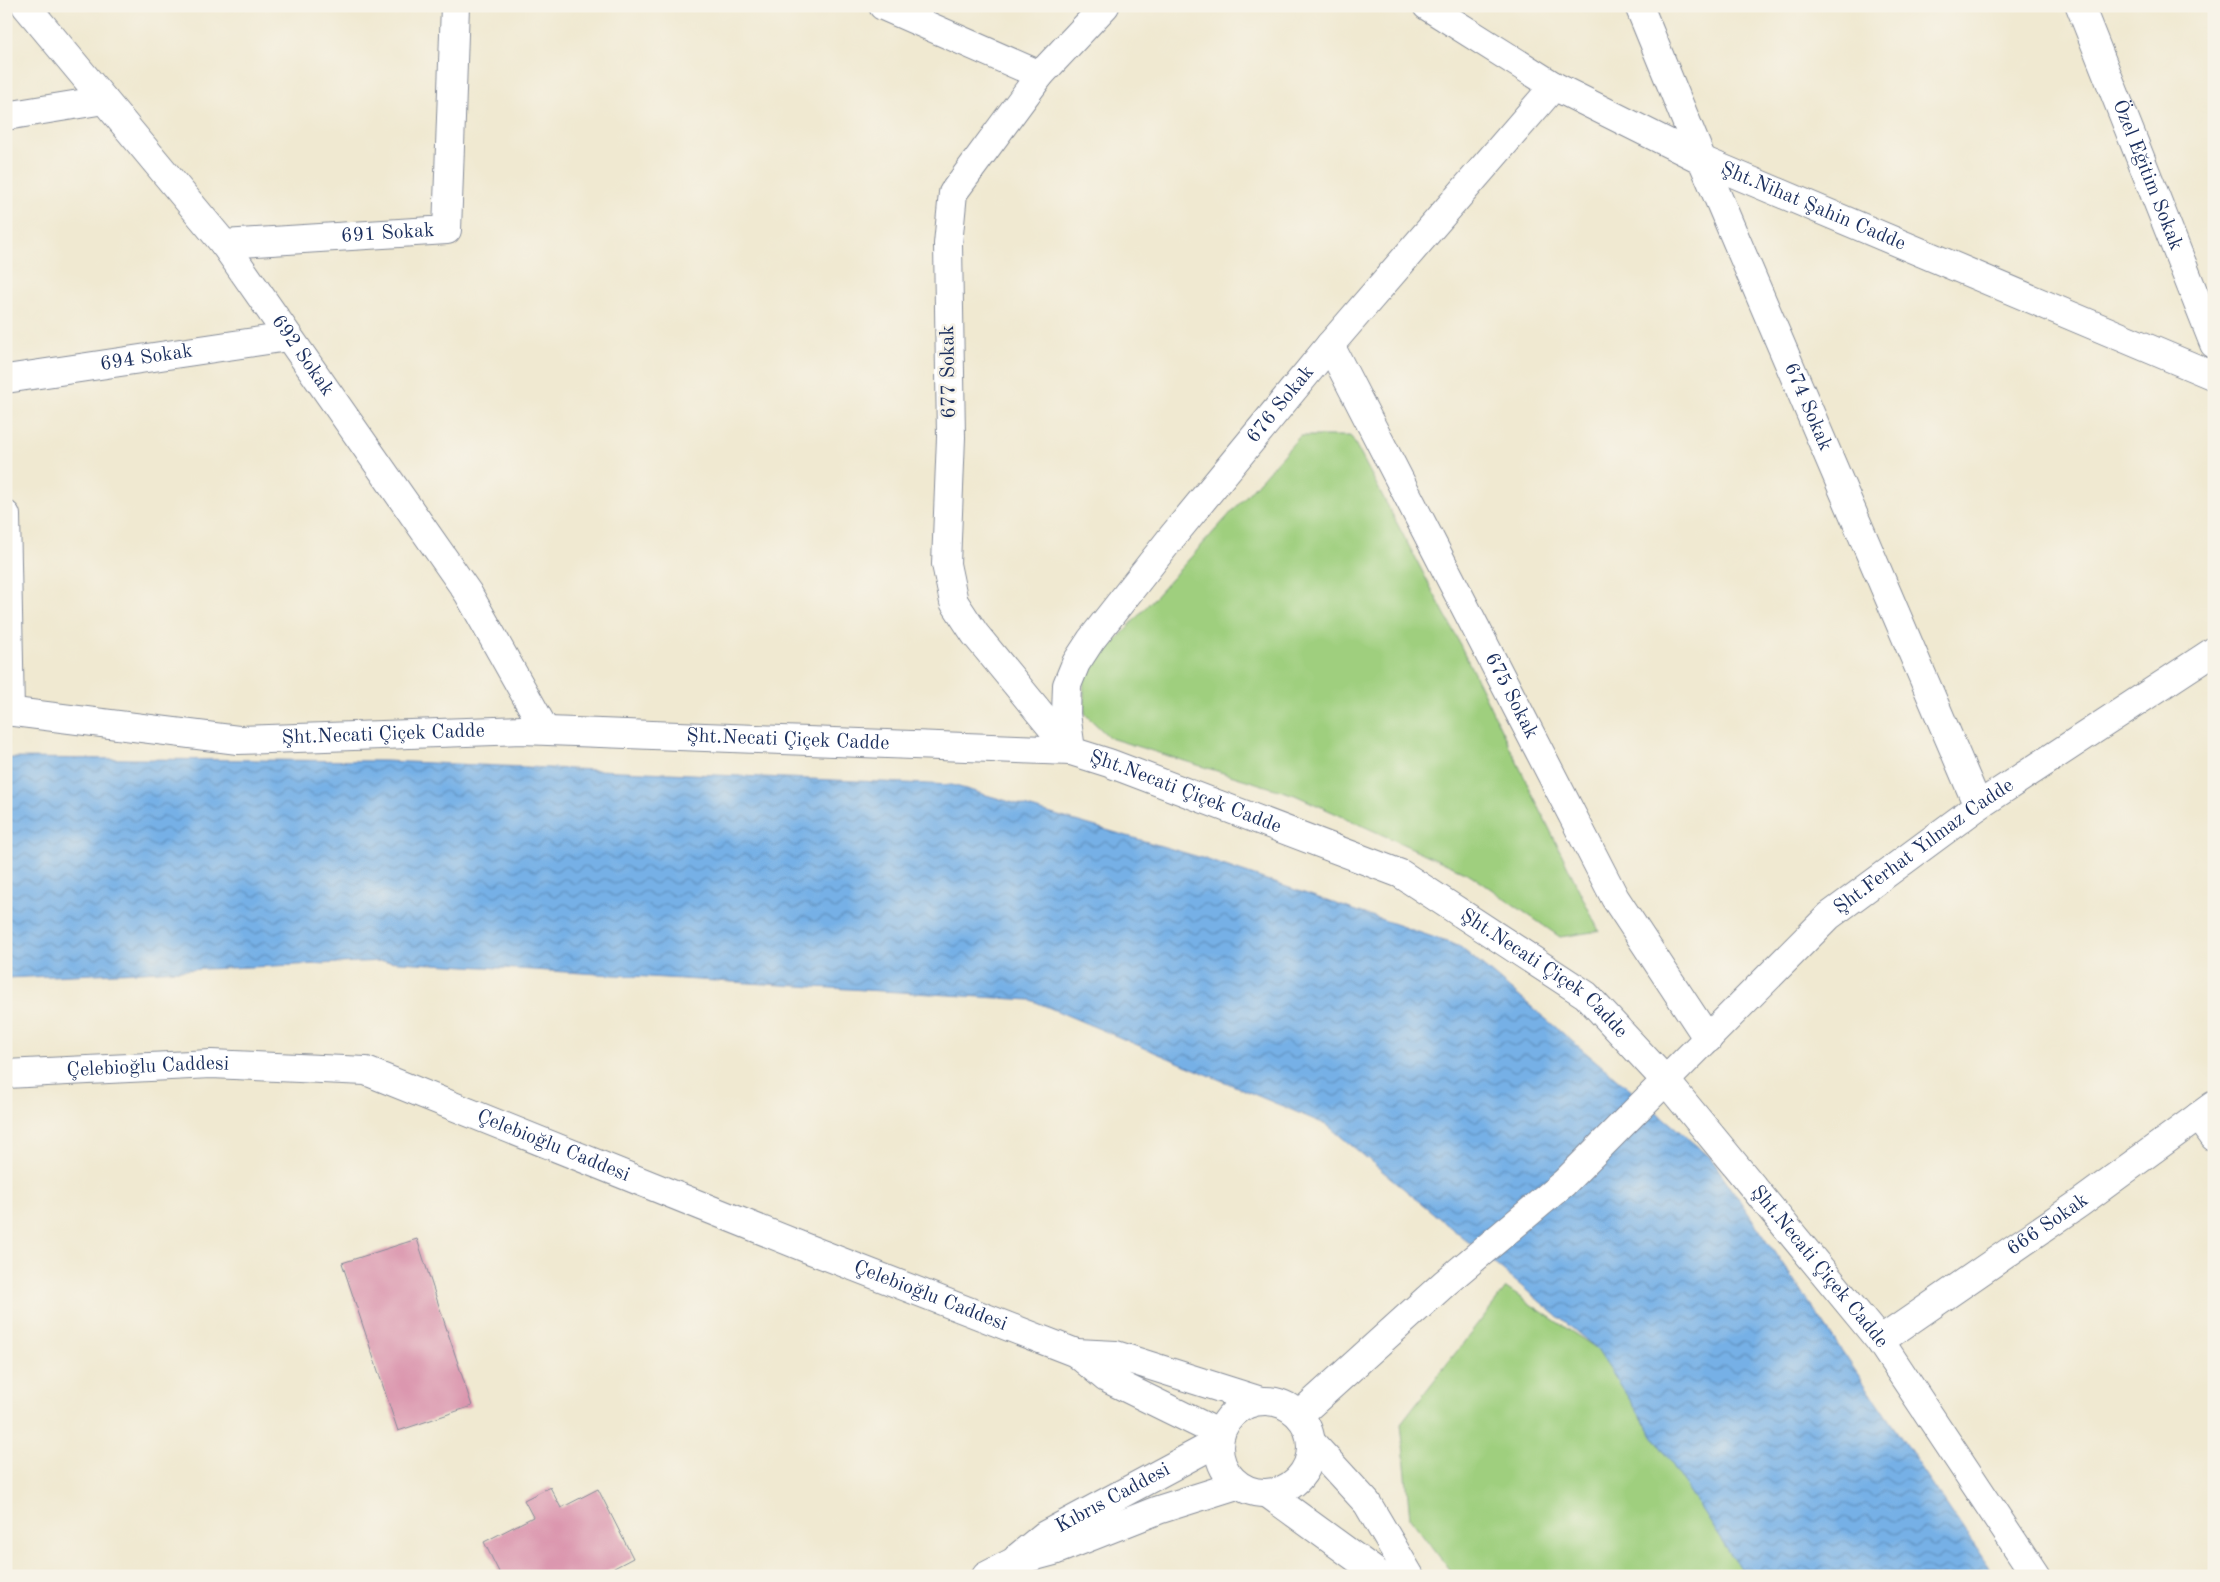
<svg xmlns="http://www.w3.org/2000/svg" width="2220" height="1582" viewBox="0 0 2220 1582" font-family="'Old Standard TT',serif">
	<defs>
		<pattern id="water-waves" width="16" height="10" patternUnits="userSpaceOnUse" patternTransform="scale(1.25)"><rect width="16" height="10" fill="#76b0e6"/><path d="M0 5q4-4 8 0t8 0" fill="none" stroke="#6090be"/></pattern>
	</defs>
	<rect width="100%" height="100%" fill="#f7f3e8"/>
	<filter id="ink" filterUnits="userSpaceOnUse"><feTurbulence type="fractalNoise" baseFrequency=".02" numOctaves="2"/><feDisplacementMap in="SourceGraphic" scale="10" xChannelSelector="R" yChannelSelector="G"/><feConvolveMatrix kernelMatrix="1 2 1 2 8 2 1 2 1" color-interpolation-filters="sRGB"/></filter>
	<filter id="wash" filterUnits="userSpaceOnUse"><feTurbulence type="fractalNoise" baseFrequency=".0096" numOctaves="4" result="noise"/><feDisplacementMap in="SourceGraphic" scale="20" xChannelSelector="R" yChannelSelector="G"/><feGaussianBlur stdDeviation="1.12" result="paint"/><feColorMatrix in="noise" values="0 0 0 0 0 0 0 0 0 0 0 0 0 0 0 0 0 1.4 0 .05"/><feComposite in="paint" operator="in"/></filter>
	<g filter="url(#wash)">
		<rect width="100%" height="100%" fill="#f0e9d1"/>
		<g fill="#9fcf7e" stroke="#5d7f6e">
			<path d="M1300 436H1351L1450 624 1599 931 1560 937 1471 875 1295 795 1110 738 1085 714 1083 677Z"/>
			<path d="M1506 1288 1596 1348 1745 1576H1454L1410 1518 1401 1423Z"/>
		</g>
		<path fill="url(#water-waves)" stroke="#4870a2" d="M6 758 384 761 952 785 1199 857 1459 946 1710 1157 1995 1576H1745L1596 1348 1327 1125 1031 1000 383 961 6 978Z"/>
		<g id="blocks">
			<g fill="#db97af">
				<path d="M417 1239 472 1406 398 1431 342 1263Z"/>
				<path d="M550 1487 561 1508 598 1489 633 1558 599 1576H501L484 1542 533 1517 524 1500Z"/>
			</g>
		</g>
	</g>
	<g filter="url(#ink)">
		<use href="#blocks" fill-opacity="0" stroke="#868c98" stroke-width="1"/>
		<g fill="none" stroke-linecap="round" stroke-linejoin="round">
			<g stroke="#868c98" stroke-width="30">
				<g id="minor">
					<path id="s1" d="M26 6 224 244 468 593 545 730"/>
					<path d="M883 6 1040 75"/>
					<path id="s2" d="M1639 6 1702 160 1978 806"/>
					<path id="s3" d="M2080 6 2214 344"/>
					<path d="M6 116 104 100"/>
					<path id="s4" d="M224 244 447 230 455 6"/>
					<path id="s5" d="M1330 345 1615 898 1708 1039"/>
					<path id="s6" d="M6 379 288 337"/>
					<path d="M6 515 10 711"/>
					<path id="s7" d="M1071 750 1066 714 1067 685 1076 663 1091 640 1172 537 1330 345 1554 86"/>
					<path d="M1071 751 975 634 954 602 946 564 951 437 948 244 953 193 1040 75 1105 6"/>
					<path d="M2199 1116 2214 1137"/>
					<path id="s8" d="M1880 1341 2080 1203 2214 1105"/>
				</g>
			</g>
			<g stroke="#868c98" stroke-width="30">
				<g id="tertiary">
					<path id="s9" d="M1427 6 1554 86 1702 160 2214 376"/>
					<path id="s10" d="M6 711 238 740 522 730 1071 751 1109 763 1401 874 1586 995 1666 1081 1880 1341 2036 1576"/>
					<circle cx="1265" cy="1447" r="46"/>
					<path id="s11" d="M1299 1415 1445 1283 1564 1183 1829 916 1978 806 2214 651"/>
					<path id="s12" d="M1018 1557 1045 1535 1218 1442"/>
					<path d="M986 1576 1013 1562 1054 1551 1158 1510 1237 1485"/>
				</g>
			</g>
			<g stroke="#868c98" stroke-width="30">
				<g id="secondary">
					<path id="s13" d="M6 1074 211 1064 366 1071 806 1248 1076 1353"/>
					<path d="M1220 1434 1106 1378 1076 1353 1116 1355 1258 1400"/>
					<path d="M1311 1442 1367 1503 1410 1576"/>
					<path d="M1267 1493 1381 1576"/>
				</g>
			</g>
			<use href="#minor" stroke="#fff" stroke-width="28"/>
			<use href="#tertiary" stroke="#fff" stroke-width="28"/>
			<use href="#secondary" stroke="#fff" stroke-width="28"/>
		</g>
	</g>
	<g text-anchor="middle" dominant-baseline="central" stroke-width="5" stroke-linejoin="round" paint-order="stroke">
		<g font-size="20" fill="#1b2f5e" stroke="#f7f3e8">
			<text stroke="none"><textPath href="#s3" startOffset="182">Özel Eğitim Sokak</textPath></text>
			<text stroke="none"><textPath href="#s9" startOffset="436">Şht.Nihat Şahin Cadde</textPath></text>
			<text stroke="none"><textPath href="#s4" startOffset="164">691 Sokak</textPath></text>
			<text stroke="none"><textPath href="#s1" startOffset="446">692 Sokak</textPath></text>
			<text stroke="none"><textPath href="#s6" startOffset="142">694 Sokak</textPath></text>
			<text transform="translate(949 372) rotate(-91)">677 Sokak</text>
			<text stroke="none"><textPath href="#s7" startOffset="419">676 Sokak</textPath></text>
			<text stroke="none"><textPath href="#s2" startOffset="435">674 Sokak</textPath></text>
			<text stroke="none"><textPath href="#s5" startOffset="395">675 Sokak</textPath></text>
			<text stroke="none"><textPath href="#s10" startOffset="379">Şht.Necati Çiçek Cadde</textPath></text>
			<text stroke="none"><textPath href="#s10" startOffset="784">Şht.Necati Çiçek Cadde</textPath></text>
			<text stroke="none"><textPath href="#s10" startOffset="1189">Şht.Necati Çiçek Cadde</textPath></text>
			<text stroke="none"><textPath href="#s11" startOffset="846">Şht.Ferhat Yılmaz Cadde</textPath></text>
			<text stroke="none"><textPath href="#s10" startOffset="1594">Şht.Necati Çiçek Cadde</textPath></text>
			<text stroke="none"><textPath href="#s13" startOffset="142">Çelebioğlu Caddesi</textPath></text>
			<text stroke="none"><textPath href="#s13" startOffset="562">Çelebioğlu Caddesi</textPath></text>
			<text stroke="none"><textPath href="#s8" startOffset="204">666 Sokak</textPath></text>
			<text stroke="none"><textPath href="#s10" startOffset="1999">Şht.Necati Çiçek Cadde</textPath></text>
			<text stroke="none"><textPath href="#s13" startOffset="968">Çelebioğlu Caddesi</textPath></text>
			<text stroke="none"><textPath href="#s12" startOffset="112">Kıbrıs Caddesi</textPath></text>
		</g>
	</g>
	<rect width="2220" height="1582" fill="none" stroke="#f7f3e8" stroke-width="25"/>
</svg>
